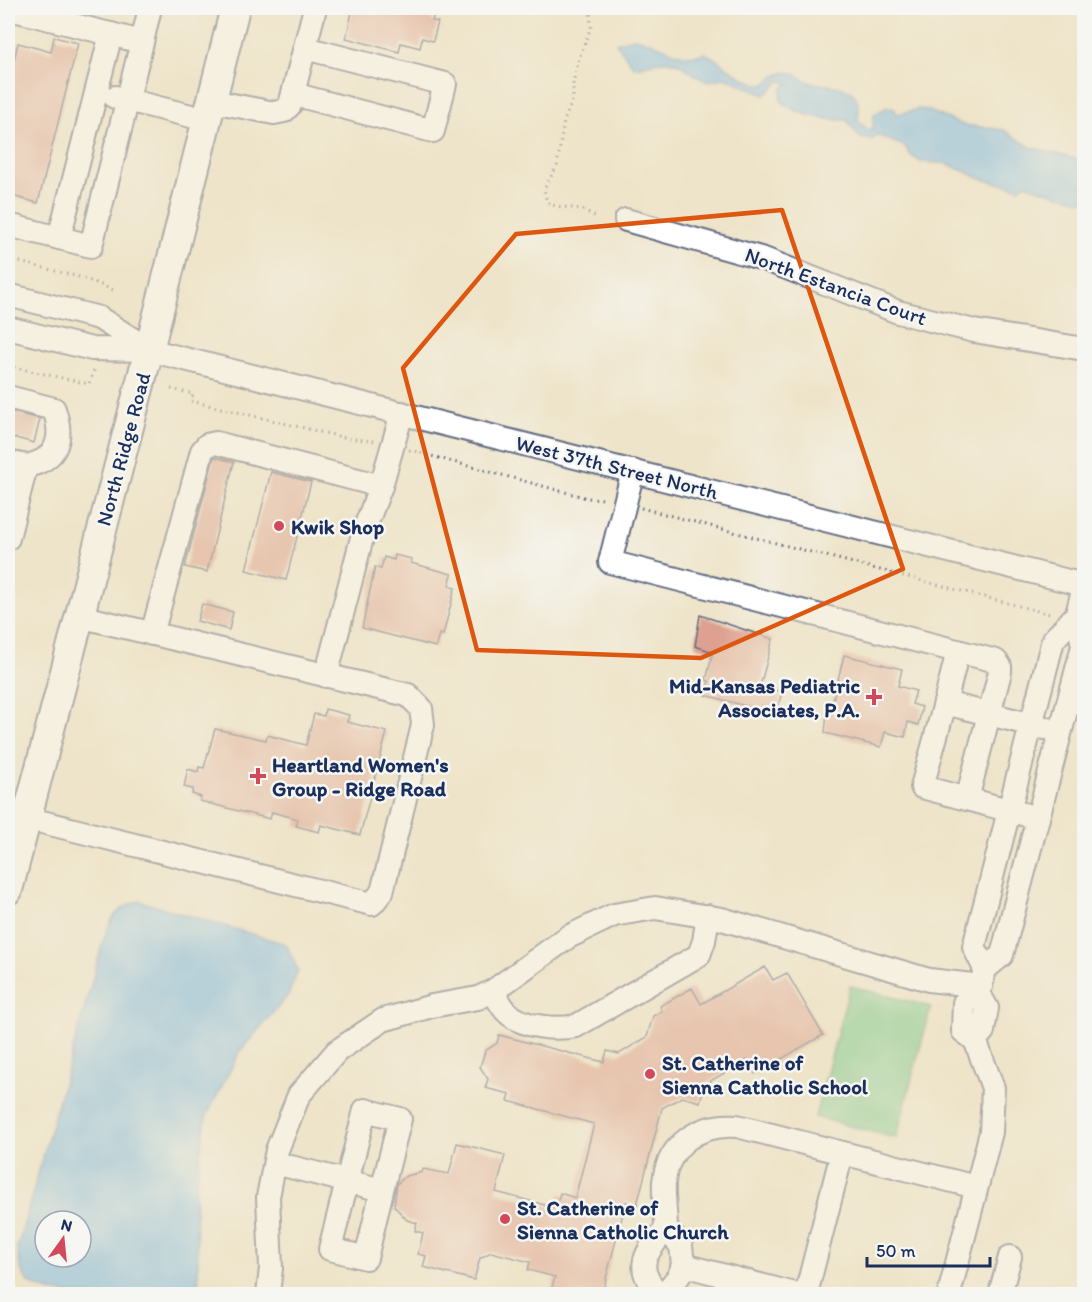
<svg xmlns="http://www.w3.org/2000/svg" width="1092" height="1302" viewBox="0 0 1092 1302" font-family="Itim,sans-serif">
	<rect width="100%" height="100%" fill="#f6f6f2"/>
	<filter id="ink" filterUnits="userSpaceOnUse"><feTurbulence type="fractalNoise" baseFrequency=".0167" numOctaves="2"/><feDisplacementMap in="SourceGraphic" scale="12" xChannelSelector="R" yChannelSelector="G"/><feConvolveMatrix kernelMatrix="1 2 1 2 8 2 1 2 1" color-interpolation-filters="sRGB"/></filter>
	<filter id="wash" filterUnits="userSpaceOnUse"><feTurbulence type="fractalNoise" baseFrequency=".008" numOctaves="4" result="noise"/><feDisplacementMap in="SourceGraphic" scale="24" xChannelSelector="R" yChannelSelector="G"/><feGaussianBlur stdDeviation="1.35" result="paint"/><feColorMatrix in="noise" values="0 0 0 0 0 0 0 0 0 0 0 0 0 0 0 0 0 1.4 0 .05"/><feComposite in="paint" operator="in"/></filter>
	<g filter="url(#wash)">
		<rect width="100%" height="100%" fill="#eee4c9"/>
		<path fill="#75c98c" stroke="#487c75" stroke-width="1.5" d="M850 986 931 1007 896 1138 815 1117Z"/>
		<g fill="#75b9eb" stroke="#4874a4" stroke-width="1.5" fill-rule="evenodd">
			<path d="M633 38C660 40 680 64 705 53 725 63 741 82 764 85 773 77 784 68 797 75 801 77 804 81 809 82 826 87 856 82 859 107 860 112 857 115 858 121L868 130 873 128 874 114 888 107 894 108 897 114 919 109 927 110 963 125 1004 130 1030 147 1084 161V186L1081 187 1084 189V201C1062 195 1046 193 1024 183L1020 188 985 180 945 163 921 162 910 155 905 146 876 135 872 140 860 138 847 120C829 121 790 114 780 99L782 88 789 83 780 81 765 95 725 77C694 90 693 63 668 61 657 60 644 66 634 67L616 43Z"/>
			<path d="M139 901 286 944 298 971 288 995 240 1051 206 1117 195 1189 199 1294C166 1295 52 1302 30 1283 20 1274 19 1261 17 1249L103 942C111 918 114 909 139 901ZM45 1221H81V1257H45Z"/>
		</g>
		<g id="blocks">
			<g fill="#dea191">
				<path d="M359 8H436L432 21 438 22 433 41 422 38 420 48 401 43 399 52 346 38 352 12 357 13Z"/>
				<path d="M54 37 78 43 38 203 8 195V84L18 43 51 52Z"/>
				<path d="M8 411 40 419 34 443 8 436Z"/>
				<path d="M214 457 234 462 207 572 185 567Z"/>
				<path d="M271 472 311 482 286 580 246 570Z"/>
				<path d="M395 555 412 559 411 563 452 574 449 586 455 588 443 635 439 634 436 647 362 628 375 567 381 569 384 557 394 560Z"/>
				<path d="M202 604 233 612 229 630 197 621Z"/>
				<path d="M700 615 773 639 760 686 782 692 776 714 705 695 709 681 706 680 713 652 695 646Z"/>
				<path d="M844 655 902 669 898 686 916 691 912 704 922 707 918 725 908 722 905 737 885 732 881 747 825 733 828 703 832 704Z"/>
				<path d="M325 709 349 715 347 722 387 732 360 835 321 825 319 832 296 826 298 819 272 812 270 819 200 801 201 797 192 794 193 789 184 787 188 769 198 772 199 767 204 768 215 729 266 740 267 735 306 745 314 714 324 716Z"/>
				<path d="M765 967 773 980 787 973 823 1035 755 1074 747 1060 705 1084 700 1102 682 1097 662 1108 637 1205 626 1202 602 1294H550L555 1277 528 1270 530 1262 491 1252 480 1258 474 1280 423 1267 426 1256 418 1254 423 1233 415 1231 417 1223 407 1220 394 1206 397 1184 406 1176 422 1172 423 1169 449 1174 457 1143 505 1155 496 1192 556 1208 560 1193 575 1198 594 1124 508 1101 510 1094 485 1088 488 1079 480 1067 485 1051 497 1043 499 1035 604 1062 607 1051 619 1054 647 1037 653 1016 662 1011 660 1006 692 988 701 1004Z"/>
			</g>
		</g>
	</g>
	<g filter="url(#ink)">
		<use href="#blocks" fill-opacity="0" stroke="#656e83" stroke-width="1.5"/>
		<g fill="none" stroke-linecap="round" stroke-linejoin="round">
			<g stroke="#656e83" stroke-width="26">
				<g id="minor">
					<path d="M142 42 150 8"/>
					<path d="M293 94 433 131 445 84 305 48"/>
					<path d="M115 97 207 120"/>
					<path d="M212 101 274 113 284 111 290 105 315 8"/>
					<path d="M626 220 764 259 898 312 974 331 1084 349"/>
					<path d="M8 225 91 246 142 42 10 9"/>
					<path d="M59 238 111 34"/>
					<path d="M8 295 99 318 148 349"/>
					<path d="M8 328 92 349 149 350 1084 585"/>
					<path d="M8 397 54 409C64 438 58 460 26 466"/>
					<path d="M8 462 26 466 8 538"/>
					<path d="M633 471 610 562 996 661 1000 666V672L967 799 1038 818"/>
					<path d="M152 634 202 451 207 445 216 443 381 486"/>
					<path d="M958 651 945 703 1045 728"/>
					<path d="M326 676 364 530 381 486 402 413"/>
					<path d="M945 703 922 787 967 799"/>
					<path d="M26 818 372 904 382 892 423 725 421 708 408 695 79 616"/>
					<path d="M985 969 974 947 1053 640 1077 614"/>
					<path d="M493 991C497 997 501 1006 506 1011 521 1028 557 1030 576 1026L699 955 704 941 708 916"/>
					<path d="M975 1040 983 1031 987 1008 979 994"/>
					<path d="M275 1163 382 1190 366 1258 330 1249 365 1110 400 1119 382 1190"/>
					<path d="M666 1229 681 1246 683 1265"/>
					<path d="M268 1294 271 1268 268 1197 277 1150 299 1095 337 1051 383 1020 432 1006 478 998 493 991 568 937 614 915 655 908 722 919 929 980 981 986"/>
					<path d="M659 1294C633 1268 645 1253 666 1229 666 1214 663 1198 664 1182 668 1143 701 1123 737 1126L976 1187"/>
					<path d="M664 1294 679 1276 683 1265 795 1294"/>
					<path d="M806 1294 842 1153"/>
					<path d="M949 1294 991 1132 993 1088 975 1040 963 1031 964 1003 979 994 985 969 1002 955 1083 646 1077 614 1084 587"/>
					<path d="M1000 1294 1010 1257"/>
				</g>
			</g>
			<g stroke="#656e83" stroke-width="32">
				<path id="major" d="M8 890 149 350 235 8"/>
			</g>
			<g stroke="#656e83" stroke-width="3" stroke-dasharray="1.5 4.5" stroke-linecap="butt">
				<path d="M590 8 591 27 579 58 573 83V99L564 121 557 166 544 189 547 202 555 206 581 209 598 218"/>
				<path d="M8 259 83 278 116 291"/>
				<path d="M8 366 89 384 95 368"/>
				<path d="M171 389 193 394 191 401 346 438 374 441"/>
				<path d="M409 450 587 498 606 499"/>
				<path d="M641 508 1050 614"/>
			</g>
			<use href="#minor" stroke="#fff" stroke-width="22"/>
			<use href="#major" stroke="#fff" stroke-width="28"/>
		</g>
	</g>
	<path d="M0 0H1092V1302H0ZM782 210 903 569 701 658 477 650 403 368 516 234Z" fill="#eee4c9" fill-opacity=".55" fill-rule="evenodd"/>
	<path fill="none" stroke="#de5710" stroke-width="4.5" stroke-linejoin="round" d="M782 210 903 569 701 658 477 650 403 368 516 234Z"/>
	<g fill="#d1495b" stroke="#f6f6f2" stroke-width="2">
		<circle cx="279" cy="526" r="6"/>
		<path d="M871 688h6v6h6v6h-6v6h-6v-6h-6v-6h6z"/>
		<path d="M255 767h6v6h6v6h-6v6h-6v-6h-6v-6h6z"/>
		<circle cx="650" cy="1074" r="6"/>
		<circle cx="505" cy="1219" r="6"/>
	</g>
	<g text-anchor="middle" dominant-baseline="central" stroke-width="5" stroke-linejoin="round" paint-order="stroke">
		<g font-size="21" fill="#1b2f5e" stroke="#f6f6f2">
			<text transform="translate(836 286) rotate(20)">North Estancia Court</text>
			<text transform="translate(123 449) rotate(-75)">North Ridge Road</text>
			<text transform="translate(617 467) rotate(14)">West 37th Street North</text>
		</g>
		<g font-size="21" font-weight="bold" fill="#1b2f5e" stroke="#f6f6f2" text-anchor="start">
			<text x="291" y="526">Kwik Shop</text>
			<text x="860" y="685" text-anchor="end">Mid-Kansas Pediatric<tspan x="860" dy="24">Associates, P.A.</tspan></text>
			<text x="272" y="764">Heartland Women's<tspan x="272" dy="24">Group - Ridge Road</tspan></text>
			<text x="662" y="1062">St. Catherine of<tspan x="662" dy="24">Sienna Catholic School</tspan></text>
			<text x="517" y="1207">St. Catherine of<tspan x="517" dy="24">Sienna Catholic Church</tspan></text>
		</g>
	</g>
	<rect width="1092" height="1302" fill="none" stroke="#f6f6f2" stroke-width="30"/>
	<g transform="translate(63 1239) rotate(15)"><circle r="28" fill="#f6f6f2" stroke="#9ea6b7" stroke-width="1.5"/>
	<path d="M0-4.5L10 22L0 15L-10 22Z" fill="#d1495b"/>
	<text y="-9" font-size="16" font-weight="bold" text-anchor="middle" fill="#1b2f5e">N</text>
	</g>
	<path d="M867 1257v9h123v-9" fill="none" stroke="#1b2f5e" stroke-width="3"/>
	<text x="876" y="1257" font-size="18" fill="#1b2f5e" stroke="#f6f6f2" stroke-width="4.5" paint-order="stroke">50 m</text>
</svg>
